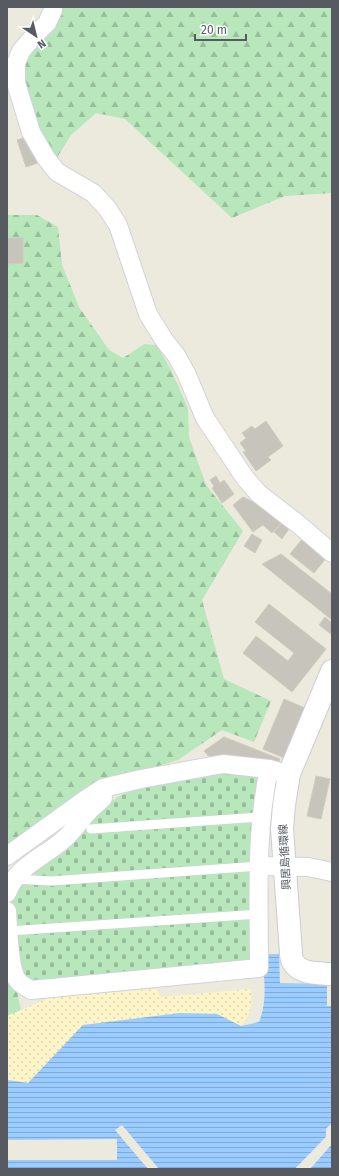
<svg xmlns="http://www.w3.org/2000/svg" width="339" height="1176" viewBox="0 0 339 1176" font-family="'Fira Sans','Noto Sans JP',sans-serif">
	<defs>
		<pattern id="forest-firs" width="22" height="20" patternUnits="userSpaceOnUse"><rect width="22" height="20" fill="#b7e7ba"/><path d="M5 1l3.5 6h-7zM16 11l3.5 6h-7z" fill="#98be9b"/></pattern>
		<pattern id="sand-dots" width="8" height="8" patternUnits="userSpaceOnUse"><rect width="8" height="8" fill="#fdf5c7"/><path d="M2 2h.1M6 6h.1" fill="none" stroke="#dbd4ae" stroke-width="1.8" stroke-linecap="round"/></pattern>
		<pattern id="cemetery-stones" width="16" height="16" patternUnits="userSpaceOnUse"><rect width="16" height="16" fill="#b7e7ba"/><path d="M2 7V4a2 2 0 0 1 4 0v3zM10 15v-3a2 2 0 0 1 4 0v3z" fill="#98be9b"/></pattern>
		<pattern id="water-rules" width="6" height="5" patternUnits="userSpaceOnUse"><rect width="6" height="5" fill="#9bccff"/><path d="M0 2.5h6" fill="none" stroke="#81a9d2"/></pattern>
	</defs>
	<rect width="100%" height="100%" fill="#eceadd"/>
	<g fill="url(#forest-firs)">
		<path d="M55 7H332V193L285 196 232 218 125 119 96 113 71 135 55 161 43 169 23 127 16 45Z"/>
		<path d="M7 215H37L58 227 62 265 79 307 109 350 123 358 144 344 157 345 171 370 188 408 189 437 206 485 243 531 202 600 224 679 271 701 254 742 222 730 178 760 132 774 12 845 7 865Z"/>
		<path d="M7 971 16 987 21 1010 7 1016Z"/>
	</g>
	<path fill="url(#sand-dots)" d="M156 989 161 997 251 989C251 1006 252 1012 241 1026L217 1014 180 1013 83 1025 28 1083 7 1080V1016L52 997Z"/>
	<path fill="url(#cemetery-stones)" d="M222 769 263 772 255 964 27 981 16 965 9 898 15 885 97 811 119 796 141 788Z"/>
	<g fill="url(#water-rules)">
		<path d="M262 954H279L280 983 327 984V1006H332V1123L326 1129V1137L295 1169H7V1080L28 1083 83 1025 180 1013 217 1014 241 1026 259 1022C268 1000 264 977 262 954Z"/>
		<path d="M332 1144V1169H310Z"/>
	</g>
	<g fill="#eceadd">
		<path d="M332 1123V1126L328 1130V1138L298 1169H295L326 1137V1129Z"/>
		<path d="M122 1125 159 1169H148L115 1130Z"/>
		<path d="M117 1139V1160H7V1140Z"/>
	</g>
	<g fill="#c7c4bb" stroke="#d1ccbc">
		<path d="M29 136 38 163 26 167 17 140Z"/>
		<path d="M7 238H23V263L7 264Z"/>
		<path d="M266 421 283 446 268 457 271 460 256 471 243 452 246 451 240 443 246 438 242 433 252 426 255 429Z"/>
		<path d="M216 476 220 483 224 480 234 494 222 503 212 488 214 486 210 480Z"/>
		<path d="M243 497 258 504 281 523 272 533 263 525 253 532 233 505Z"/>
		<path d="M282 523 289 529 282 539 274 532Z"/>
		<path d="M252 534 262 540 255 553 244 546Z"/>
		<path d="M303 538 327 557 314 573 290 554Z"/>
		<path d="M281 554 332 594V620L262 564Z"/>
		<path d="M269 604 326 649 292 692 243 653 256 636 288 661 294 653 255 622Z"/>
		<path d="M325 617 332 623V635L319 625Z"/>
		<path d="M284 699 305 708 284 758 263 749Z"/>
		<path d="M224 737 280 759 277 766 217 756 212 760 204 751Z"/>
		<path d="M316 776 330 779 321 819 307 816Z"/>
	</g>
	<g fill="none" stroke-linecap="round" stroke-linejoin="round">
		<g stroke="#d1d3da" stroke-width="10">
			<g id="service">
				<path d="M91 829 261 817"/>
				<path d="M14 879 51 881 259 866"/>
				<path d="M9 931 259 914"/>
			</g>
		</g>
		<g stroke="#d1d3da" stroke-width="20">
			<g id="minor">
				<path d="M53 7V10L47 23 33 37 21 51 16 63V83L31 132 46 158 57 172 93 193 107 208 118 225 148 314 164 340 176 355 186 373 205 418 245 478 259 494 298 524 332 553"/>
				<path d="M7 856 86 799 103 788 141 779 223 764 269 769 280 772"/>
				<path d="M259 866 308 867 332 872"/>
				<path d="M7 893C17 866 42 858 62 841 72 833 79 822 87 813 92 807 98 803 103 798"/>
				<path d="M7 911C8 927 9 965 16 978 19 984 25 986 31 990L259 968C259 902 255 834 269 769"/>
			</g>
		</g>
		<g stroke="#c9ccd4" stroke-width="24">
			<path id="secondary" d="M332 671 289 774 284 805 282 829 291 953C291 955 292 960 293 962 301 975 319 973 332 974"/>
		</g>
		<use href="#service" stroke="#fff" stroke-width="9"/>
		<use href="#minor" stroke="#fff" stroke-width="18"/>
		<use href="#secondary" stroke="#fff" stroke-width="22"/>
	</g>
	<g text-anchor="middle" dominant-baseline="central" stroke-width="3.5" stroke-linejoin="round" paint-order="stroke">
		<g font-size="11" fill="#575b61" stroke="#fff">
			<text transform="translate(285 857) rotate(-93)">興居島循環線</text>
		</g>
	</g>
	<rect width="339" height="1176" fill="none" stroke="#575b61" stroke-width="16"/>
	<g transform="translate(36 36) rotate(145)" stroke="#ffffff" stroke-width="3" paint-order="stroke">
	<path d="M0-3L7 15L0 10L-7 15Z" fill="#575b61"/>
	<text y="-6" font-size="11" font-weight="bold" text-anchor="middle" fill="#575b61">N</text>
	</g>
	<path d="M195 34v6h51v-6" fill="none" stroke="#575b61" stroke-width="2"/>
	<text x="201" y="34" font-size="12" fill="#575b61" stroke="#ffffff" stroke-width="3" paint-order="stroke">20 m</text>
</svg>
